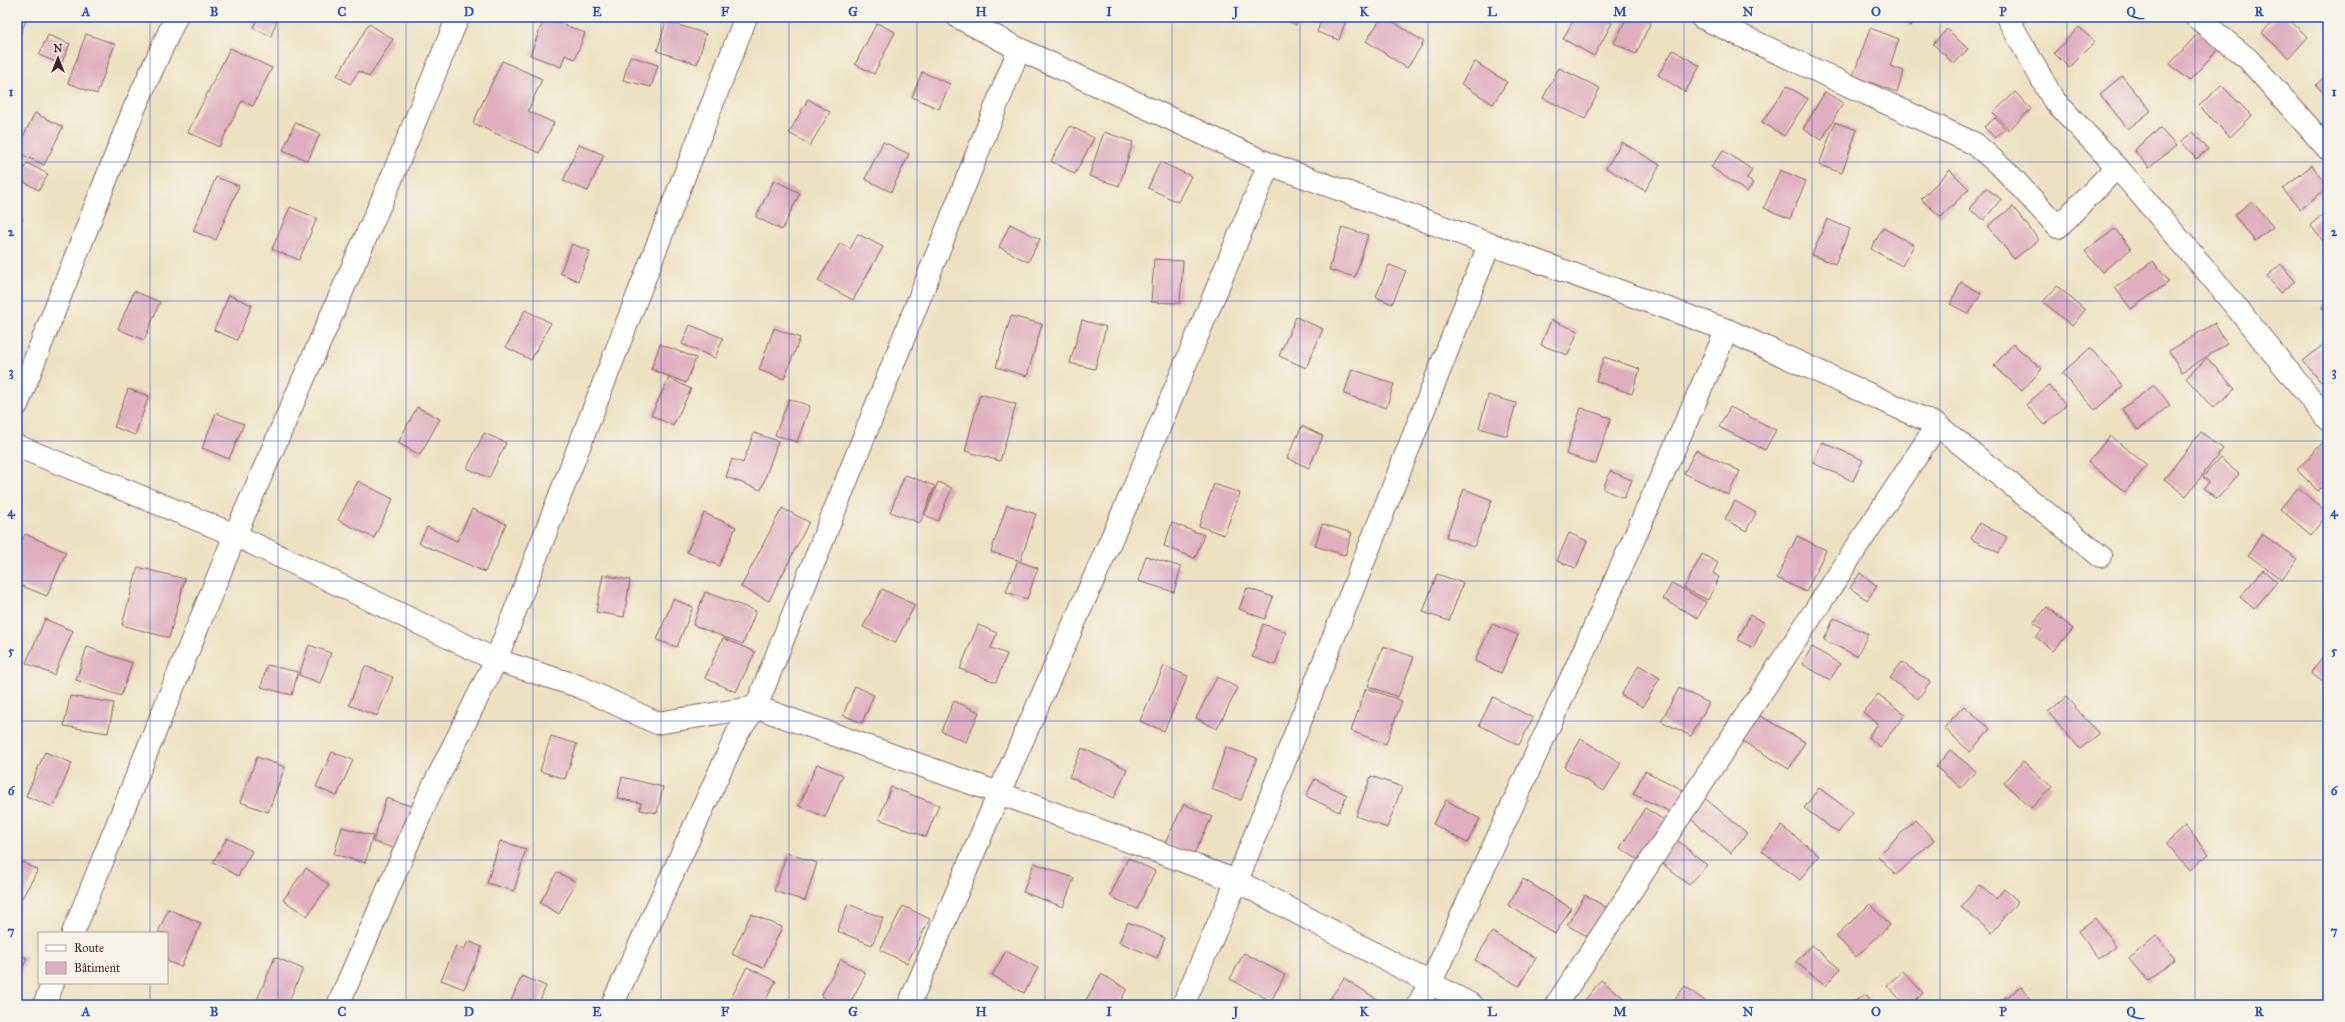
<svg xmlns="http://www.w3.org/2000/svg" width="2345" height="1022" viewBox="0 0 2345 1022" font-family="'IM FELL Great Primer',serif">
	<rect width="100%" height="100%" fill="#f7f3e8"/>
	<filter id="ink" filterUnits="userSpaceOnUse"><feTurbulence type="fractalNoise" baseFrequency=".025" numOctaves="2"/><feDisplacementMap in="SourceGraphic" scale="8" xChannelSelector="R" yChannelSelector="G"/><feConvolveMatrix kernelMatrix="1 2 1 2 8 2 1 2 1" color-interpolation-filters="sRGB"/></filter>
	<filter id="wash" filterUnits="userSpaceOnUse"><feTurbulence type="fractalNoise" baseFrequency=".012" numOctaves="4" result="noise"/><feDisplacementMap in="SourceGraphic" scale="16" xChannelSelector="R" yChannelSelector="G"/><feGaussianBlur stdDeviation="0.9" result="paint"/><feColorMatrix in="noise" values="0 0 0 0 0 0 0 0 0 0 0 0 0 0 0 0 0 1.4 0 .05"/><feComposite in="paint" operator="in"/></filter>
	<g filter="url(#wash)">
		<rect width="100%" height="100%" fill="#eee1c2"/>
		<g id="blocks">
			<g fill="#dfaebf">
				<path d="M17 17H28L17 40Z"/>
				<path d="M258 17H278L271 36 253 28Z"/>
				<path d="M545 17 585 33 575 59 565 55 561 67 530 55Z"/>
				<path d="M573 17H586L584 22Z"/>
				<path d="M1279 17H1299L1296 25Z"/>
				<path d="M1322 17H1347L1339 40 1317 32Z"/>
				<path d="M1382 17H1386L1424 42 1407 68 1366 41Z"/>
				<path d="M1575 17H1601L1612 23 1594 56 1563 39Z"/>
				<path d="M1627 17H1641L1651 22 1636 54 1614 43Z"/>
				<path d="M1903 17H1921L1910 26Z"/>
				<path d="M2277 17H2286L2308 37 2289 58 2262 33Z"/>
				<path d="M666 21 706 34 697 64 657 51Z"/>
				<path d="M877 23 895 32 874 74 855 64Z"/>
				<path d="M369 24 393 39 369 77 359 71 350 84 337 76Z"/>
				<path d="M2079 27 2095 42 2069 68 2054 53Z"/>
				<path d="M1870 28 1899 39 1890 66 1904 71 1897 92 1853 76Z"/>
				<path d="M1947 29 1968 49 1954 64 1933 44Z"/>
				<path d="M2200 31 2219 48 2189 81 2170 64Z"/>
				<path d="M86 34 115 44 97 94 68 83Z"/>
				<path d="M48 35 70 44 61 64 39 55Z"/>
				<path d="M230 48 272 68 253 106 242 101 219 147 188 132Z"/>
				<path d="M1673 50 1700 66 1685 92 1658 75Z"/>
				<path d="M630 56 658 65 651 87 623 80Z"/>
				<path d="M502 61 542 79 528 111 554 123 539 153 473 123Z"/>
				<path d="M1475 62 1507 82 1493 104 1461 84Z"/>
				<path d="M1559 68 1600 88 1585 119 1543 98Z"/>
				<path d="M922 72 950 84 939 109 912 97Z"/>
				<path d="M2328 73V98L2316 85Z"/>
				<path d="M2122 76 2151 111 2128 129 2100 94Z"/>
				<path d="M2221 85 2252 116 2230 137 2199 106Z"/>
				<path d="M1787 86 1808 99 1784 136 1762 122Z"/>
				<path d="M1825 92 1843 103 1822 140 1803 129Z"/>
				<path d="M2015 92 2031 109 2009 130 1993 113Z"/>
				<path d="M808 99 830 112 810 145 789 133Z"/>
				<path d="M35 113 63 127 44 165 17 152V148Z"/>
				<path d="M1995 118 2005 129 1995 138 1984 127Z"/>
				<path d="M1835 122 1857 130 1842 173 1819 165Z"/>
				<path d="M295 123 320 133 308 161 283 150Z"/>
				<path d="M1070 126 1094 138 1075 174 1051 161Z"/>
				<path d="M2160 128 2176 146 2149 168 2134 150Z"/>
				<path d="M1104 132 1133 142 1119 186 1089 176Z"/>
				<path d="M2193 132 2208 149 2196 159 2181 141Z"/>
				<path d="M883 142 909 154 891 192 865 179Z"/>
				<path d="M1622 142 1660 165 1645 191 1606 168Z"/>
				<path d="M579 144 604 155 588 191 563 181Z"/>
				<path d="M1723 150 1752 170 1746 179 1753 183 1747 192 1711 167Z"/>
				<path d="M1160 162 1191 176 1178 202 1148 188Z"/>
				<path d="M27 163 48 174 39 190 18 179Z"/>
				<path d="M2312 165 2328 187 2300 210 2283 189Z"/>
				<path d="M1780 170 1806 181 1790 219 1764 208Z"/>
				<path d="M1950 170 1969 189 1941 217 1921 199Z"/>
				<path d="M216 177 239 186 216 240 193 231Z"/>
				<path d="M774 180 800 193 782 230 756 217Z"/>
				<path d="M1986 188 2001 199 1984 220 1969 209Z"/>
				<path d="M2252 201 2273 227 2255 241 2234 215Z"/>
				<path d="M290 207 317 218 299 260 272 249Z"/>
				<path d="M2013 207 2039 240 2014 259 1988 226Z"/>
				<path d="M2328 210V247L2310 225Z"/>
				<path d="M17 216 23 219 17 231Z"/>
				<path d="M1827 219 1850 229 1835 264 1812 255Z"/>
				<path d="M1010 224 1040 239 1028 262 999 247Z"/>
				<path d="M1342 227 1368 235 1355 277 1329 270Z"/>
				<path d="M1883 228 1914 245 1902 266 1871 249Z"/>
				<path d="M2115 229 2131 249 2102 272 2085 251Z"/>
				<path d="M858 234 883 247 853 300 818 281 840 243 850 249Z"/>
				<path d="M572 244 590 251 578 281 560 273Z"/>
				<path d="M1154 259 1183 261 1180 303 1151 302Z"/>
				<path d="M2153 261 2169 282 2131 309 2115 288Z"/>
				<path d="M2281 264 2295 281 2280 293 2267 276Z"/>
				<path d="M1389 265 1406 271 1392 304 1376 297Z"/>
				<path d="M1961 282 1981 293 1969 314 1950 304Z"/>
				<path d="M2057 286 2085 310 2072 326 2043 302Z"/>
				<path d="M134 291 160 302 144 340 118 329Z"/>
				<path d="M229 295 252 305 237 340 214 330Z"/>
				<path d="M2328 302V315L2322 307Z"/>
				<path d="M525 310 551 323 531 360 506 347Z"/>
				<path d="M1011 316 1042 324 1027 376 996 367Z"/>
				<path d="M1296 317 1323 329 1306 368 1279 356Z"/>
				<path d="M1082 320 1106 327 1095 369 1070 363Z"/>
				<path d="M1551 320 1578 331 1568 355 1541 345Z"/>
				<path d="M2215 323 2227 344 2182 372 2169 351Z"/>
				<path d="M690 325 723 338 715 358 682 344Z"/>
				<path d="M774 328 800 338 784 379 759 370Z"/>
				<path d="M2328 341V376L2321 382 2303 361Z"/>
				<path d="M660 344 696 358 686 383 651 369Z"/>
				<path d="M2013 344 2042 369 2022 391 1994 366Z"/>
				<path d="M2090 348 2123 386 2095 410 2062 373Z"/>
				<path d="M1604 357 1640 369 1632 394 1596 381Z"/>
				<path d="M2207 358 2235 389 2213 408 2186 378Z"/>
				<path d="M1352 369 1394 384 1386 408 1344 394Z"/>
				<path d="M669 378 691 389 673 426 651 415Z"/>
				<path d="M2048 385 2066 405 2045 425 2026 405Z"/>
				<path d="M2154 385 2170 405 2138 430 2122 409Z"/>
				<path d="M128 389 149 396 135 435 114 427Z"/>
				<path d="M980 394 1016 404 1000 461 965 451Z"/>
				<path d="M1488 395 1516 403 1507 436 1479 428Z"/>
				<path d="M789 399 810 406 797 442 775 435Z"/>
				<path d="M417 407 440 419 420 455 398 443Z"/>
				<path d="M1730 407 1776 430 1765 450 1719 427Z"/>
				<path d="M1581 408 1611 418 1596 464 1566 454Z"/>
				<path d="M216 413 244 424 229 459 202 448Z"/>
				<path d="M1302 426 1323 436 1309 468 1287 458Z"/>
				<path d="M2201 432 2223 449 2186 496 2164 479Z"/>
				<path d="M484 433 506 443 489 478 467 468Z"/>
				<path d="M754 433 778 441 761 490 726 477 732 459 743 463Z"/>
				<path d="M2110 436 2147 465 2125 492 2088 462Z"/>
				<path d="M2324 441 2328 445V481L2318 491 2297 470Z"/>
				<path d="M1822 442 1863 460 1853 481 1813 463Z"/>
				<path d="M1696 450 1740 471 1728 495 1684 473Z"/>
				<path d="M2220 458 2239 474 2217 499 2204 488 2209 482 2203 477Z"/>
				<path d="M1610 471 1632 480 1624 498 1603 489Z"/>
				<path d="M905 475 935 486 920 523 890 512Z"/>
				<path d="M358 481 393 499 374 538 338 520Z"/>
				<path d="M938 482 952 488 938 521 925 515Z"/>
				<path d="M1214 484 1240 493 1224 535 1199 526Z"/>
				<path d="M2298 488 2328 513 2311 535 2280 509Z"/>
				<path d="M1464 489 1492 500 1474 547 1446 537Z"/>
				<path d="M1735 501 1756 513 1746 531 1725 519Z"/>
				<path d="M1007 505 1036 514 1020 562 1038 568 1027 599 1006 592 1018 560 991 552Z"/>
				<path d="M782 508 809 522 769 601 741 587Z"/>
				<path d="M472 509 506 524 485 572 419 543 427 527 457 541Z"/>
				<path d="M704 513 736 527 719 566 687 552Z"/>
				<path d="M1172 523 1204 535 1195 558 1164 546Z"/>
				<path d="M1979 523 2007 537 1999 553 1971 539Z"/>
				<path d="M1322 524 1352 533 1345 555 1315 546Z"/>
				<path d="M1569 533 1587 541 1576 568 1557 561Z"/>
				<path d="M25 534 66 552 47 596 17 584V554Z"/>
				<path d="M2262 534 2297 559 2282 580 2248 555Z"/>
				<path d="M1797 536 1826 550 1806 592 1777 578Z"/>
				<path d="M1702 554 1718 563 1713 573 1719 577 1708 600 1684 588Z"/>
				<path d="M1146 556 1181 567 1174 592 1138 581Z"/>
				<path d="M138 567 185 579 169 638 122 625Z"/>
				<path d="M2263 570 2277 582 2254 609 2240 597Z"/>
				<path d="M1860 573 1877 586 1867 600 1850 588Z"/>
				<path d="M1437 574 1463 583 1449 621 1423 612Z"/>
				<path d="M603 575 630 580 624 617 596 612Z"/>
				<path d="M1672 583 1706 602 1698 618 1663 599Z"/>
				<path d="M1247 588 1273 597 1265 619 1239 609Z"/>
				<path d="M882 589 915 605 895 643 863 627Z"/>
				<path d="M705 592 756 611 743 644 693 625Z"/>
				<path d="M673 599 693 607 677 647 657 640Z"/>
				<path d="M2047 607 2073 629 2053 651 2036 637 2042 630 2033 623Z"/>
				<path d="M1750 615 1765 623 1753 648 1738 640Z"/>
				<path d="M1834 618 1868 634 1857 656 1824 640Z"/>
				<path d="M45 619 73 631 54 675 26 663Z"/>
				<path d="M1263 624 1286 632 1275 665 1252 657Z"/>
				<path d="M1492 624 1518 635 1501 673 1475 661Z"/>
				<path d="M978 625 997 633 991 648 1007 654 996 682 960 669Z"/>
				<path d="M723 638 755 652 736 692 705 678Z"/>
				<path d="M309 645 331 653 320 683 299 675Z"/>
				<path d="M1383 646 1414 657 1398 697 1368 686Z"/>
				<path d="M87 647 132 663 121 696 76 680Z"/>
				<path d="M1812 647 1840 664 1830 680 1802 664Z"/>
				<path d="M2328 649V685L2311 672Z"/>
				<path d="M1902 662 1930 682 1918 699 1890 678Z"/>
				<path d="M267 665 298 672 292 695 261 687Z"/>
				<path d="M1639 665 1660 678 1643 707 1621 695Z"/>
				<path d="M365 666 393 677 377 716 349 705Z"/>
				<path d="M1164 666 1188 676 1164 731 1140 721Z"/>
				<path d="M1217 677 1238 688 1217 729 1196 718Z"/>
				<path d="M855 686 874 695 862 723 843 715Z"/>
				<path d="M1366 688 1402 701 1386 744 1351 731Z"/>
				<path d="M1679 688 1709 703 1691 736 1661 721Z"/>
				<path d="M1878 694 1905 715 1880 747 1868 737 1878 724 1863 712Z"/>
				<path d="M70 696 114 703 108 733 64 726Z"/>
				<path d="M1493 697 1533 718 1519 745 1479 725Z"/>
				<path d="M2066 697 2099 734 2080 749 2048 712Z"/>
				<path d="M954 701 979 712 966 742 941 731Z"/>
				<path d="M1964 706 1990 729 1970 752 1944 728Z"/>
				<path d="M1757 714 1805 742 1789 769 1741 740Z"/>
				<path d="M551 736 577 744 565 779 540 771Z"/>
				<path d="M1581 739 1621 763 1604 791 1564 767Z"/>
				<path d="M1226 747 1257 758 1241 800 1211 789Z"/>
				<path d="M1082 748 1127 769 1114 798 1069 777Z"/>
				<path d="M1950 750 1976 771 1961 788 1936 767Z"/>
				<path d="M45 752 72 763 53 807 26 796Z"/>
				<path d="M332 752 353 760 337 796 316 787Z"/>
				<path d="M257 757 285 767 268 812 240 802Z"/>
				<path d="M2023 761 2052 787 2031 808 2004 783Z"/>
				<path d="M817 764 843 775 825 817 799 806Z"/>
				<path d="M1645 771 1685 791 1673 813 1633 794Z"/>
				<path d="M1371 776 1402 787 1387 828 1356 816Z"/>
				<path d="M622 777 663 787 657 813 640 810 641 803 617 798Z"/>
				<path d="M1315 779 1347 795 1339 812 1306 796Z"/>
				<path d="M891 787 939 805 926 837 879 819Z"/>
				<path d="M1819 788 1853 813 1838 833 1804 808Z"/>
				<path d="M1702 796 1747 833 1731 853 1686 815Z"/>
				<path d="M386 798 414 807 401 850 373 842Z"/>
				<path d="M1446 800 1480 819 1467 843 1433 824Z"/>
				<path d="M1184 804 1212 817 1193 856 1165 843Z"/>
				<path d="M1645 808 1667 822 1642 862 1620 848Z"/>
				<path d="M1915 820 1934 840 1896 875 1878 856Z"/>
				<path d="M1781 826 1819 855 1800 880 1762 851Z"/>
				<path d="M2185 826 2209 854 2190 870 2166 843Z"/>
				<path d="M342 827 373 836 365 863 334 854Z"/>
				<path d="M227 838 252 851 238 876 213 862Z"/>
				<path d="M1677 840 1707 865 1689 885 1660 862Z"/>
				<path d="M500 841 526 849 514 891 487 883Z"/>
				<path d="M787 853 817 863 805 901 774 891Z"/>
				<path d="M1128 858 1155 871 1137 909 1110 896Z"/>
				<path d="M17 859 38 870 22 898 17 895Z"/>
				<path d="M1034 863 1074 878 1063 907 1023 892Z"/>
				<path d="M306 868 329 885 307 916 283 900Z"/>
				<path d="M557 872 576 882 559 914 540 903Z"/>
				<path d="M1523 879 1571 908 1555 934 1508 905Z"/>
				<path d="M1979 885 1996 899 2004 889 2018 901 1992 933 1961 907Z"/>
				<path d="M1585 895 1609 909 1592 939 1567 925Z"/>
				<path d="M848 904 883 918 872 945 837 931Z"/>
				<path d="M1870 904 1890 925 1856 957 1836 936Z"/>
				<path d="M903 906 930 919 907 963 880 950Z"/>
				<path d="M168 909 201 923 181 967 167 961V933H158Z"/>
				<path d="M751 914 782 927 763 968 732 954Z"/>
				<path d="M2095 918 2116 946 2099 959 2078 931Z"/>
				<path d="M1128 922 1165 938 1157 958 1119 942Z"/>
				<path d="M1492 932 1536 958 1519 986 1475 960Z"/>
				<path d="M2156 936 2175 959 2148 982 2129 959Z"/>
				<path d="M468 941 482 947 464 989 441 980 456 946 464 950Z"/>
				<path d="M1811 945 1840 969 1825 986 1796 962Z"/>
				<path d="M1006 951 1038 968 1024 993 992 975Z"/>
				<path d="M1244 953 1285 975 1271 1001 1230 979Z"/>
				<path d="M17 954 27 958 21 972 17 971Z"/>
				<path d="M275 957 303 969 287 1005H270L257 1000Z"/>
				<path d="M841 959 866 973 849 1005H837L821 996Z"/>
				<path d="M747 967 776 981 763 1005H740L730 1000Z"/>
				<path d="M1903 971 1923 993 1911 1005H1905L1887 985Z"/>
				<path d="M1101 974 1127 989 1118 1005H1083Z"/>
				<path d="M522 976 546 986 538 1005H509Z"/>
				<path d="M1344 978 1378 1000 1375 1005H1334L1328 1002Z"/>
				<path d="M1601 980 1629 1002 1626 1005 1582 1004Z"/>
				<path d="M1685 986 1707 1003 1705 1005H1671Z"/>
				<path d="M2022 987 2034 1005H2002L2000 1001Z"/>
				<path d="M1867 995 1872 1005H1847Z"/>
			</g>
		</g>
	</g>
	<g filter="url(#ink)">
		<use href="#blocks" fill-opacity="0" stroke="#836360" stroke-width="1"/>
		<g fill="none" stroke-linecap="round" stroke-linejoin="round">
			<g stroke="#836360" stroke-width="24">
				<g id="street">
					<path d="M958 17 1019 49 1269 164 1727 330 1937 425 2100 556"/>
					<path d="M1701 17 1975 144 2005 170 2058 227 2117 167"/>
					<path d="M2007 17 2053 99 2117 167 2210 275 2328 420"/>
					<path d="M2196 17 2248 59 2328 149"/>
					<path d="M17 405 134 109 176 17"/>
					<path d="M17 446 235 535 496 660 578 686 657 723 756 707 999 793 1237 881 1472 1005"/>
					<path d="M73 933 235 535 390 182 458 17"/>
					<path d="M44 1005 53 983"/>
					<path d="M338 1005 428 797 496 660 746 17"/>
					<path d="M612 1005 738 732 756 707 1019 49"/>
					<path d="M909 1005 999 793 1133 490 1269 164"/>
					<path d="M1183 1005 1237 881 1489 245"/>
					<path d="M1418 1005 1431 982 1585 648 1727 330"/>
					<path d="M1556 1005 1937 425"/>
				</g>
			</g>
			<use href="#street" stroke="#fff" stroke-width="22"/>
		</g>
	</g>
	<path fill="none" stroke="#1d4ed8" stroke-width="1" stroke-opacity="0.55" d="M150 17V933M278 17V1005M406 17V1005M533 17V1005M661 17V1005M789 17V1005M917 17V1005M1045 17V1005M1172 17V1005M1300 17V1005M1428 17V1005M1556 17V1005M1684 17V1005M1812 17V1005M1940 17V1005M2067 17V1005M2195 17V1005M17 162H2328M17 301H2328M17 441H2328M17 581H2328M17 721H2328M17 860H2328M150 983V1005"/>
	<rect width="2345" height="1022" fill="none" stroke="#f7f3e8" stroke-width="44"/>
	<rect x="38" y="932" width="130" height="52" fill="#f7f3e8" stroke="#b29e9c"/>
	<rect x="46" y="945" width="20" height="6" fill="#ffffff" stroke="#b29e9c"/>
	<text x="74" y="952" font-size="12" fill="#4a1f2b">Route</text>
	<rect x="46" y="962" width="20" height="12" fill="#dfaebf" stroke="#b29e9c"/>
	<text x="74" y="972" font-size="12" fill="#4a1f2b">Bâtiment</text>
	<g transform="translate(58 58)" stroke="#f7f3e8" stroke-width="3" paint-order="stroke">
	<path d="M0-3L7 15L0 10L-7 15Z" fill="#4a1f2b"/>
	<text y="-6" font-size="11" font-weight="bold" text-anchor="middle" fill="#4a1f2b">N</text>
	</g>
	<rect x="22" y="22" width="2301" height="978" fill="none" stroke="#1d4ed8" stroke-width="1.5"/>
	<g font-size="13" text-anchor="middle" font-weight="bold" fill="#1d4ed8">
		<text x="86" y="16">A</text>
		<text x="214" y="16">B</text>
		<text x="342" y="16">C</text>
		<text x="469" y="16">D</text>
		<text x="597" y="16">E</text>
		<text x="725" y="16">F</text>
		<text x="853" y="16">G</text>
		<text x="981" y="16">H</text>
		<text x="1109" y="16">I</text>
		<text x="1236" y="16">J</text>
		<text x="1364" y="16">K</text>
		<text x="1492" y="16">L</text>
		<text x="1620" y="16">M</text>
		<text x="1748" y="16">N</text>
		<text x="1876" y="16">O</text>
		<text x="2003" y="16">P</text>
		<text x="2131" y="16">Q</text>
		<text x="2259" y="16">R</text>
		<text x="11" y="96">1</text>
		<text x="2334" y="96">1</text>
		<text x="11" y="236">2</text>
		<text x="2334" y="236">2</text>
		<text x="11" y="376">3</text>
		<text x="2334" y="376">3</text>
		<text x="11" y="516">4</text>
		<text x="2334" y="516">4</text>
		<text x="11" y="655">5</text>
		<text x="2334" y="655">5</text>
		<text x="11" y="795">6</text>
		<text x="2334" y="795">6</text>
		<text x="11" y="935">7</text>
		<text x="2334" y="935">7</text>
		<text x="86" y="1016">A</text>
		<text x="214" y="1016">B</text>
		<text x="342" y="1016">C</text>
		<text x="469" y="1016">D</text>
		<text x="597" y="1016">E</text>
		<text x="725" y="1016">F</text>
		<text x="853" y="1016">G</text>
		<text x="981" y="1016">H</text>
		<text x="1109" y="1016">I</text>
		<text x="1236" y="1016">J</text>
		<text x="1364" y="1016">K</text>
		<text x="1492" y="1016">L</text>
		<text x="1620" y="1016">M</text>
		<text x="1748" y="1016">N</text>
		<text x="1876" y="1016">O</text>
		<text x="2003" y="1016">P</text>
		<text x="2131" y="1016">Q</text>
		<text x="2259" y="1016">R</text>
	</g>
</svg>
